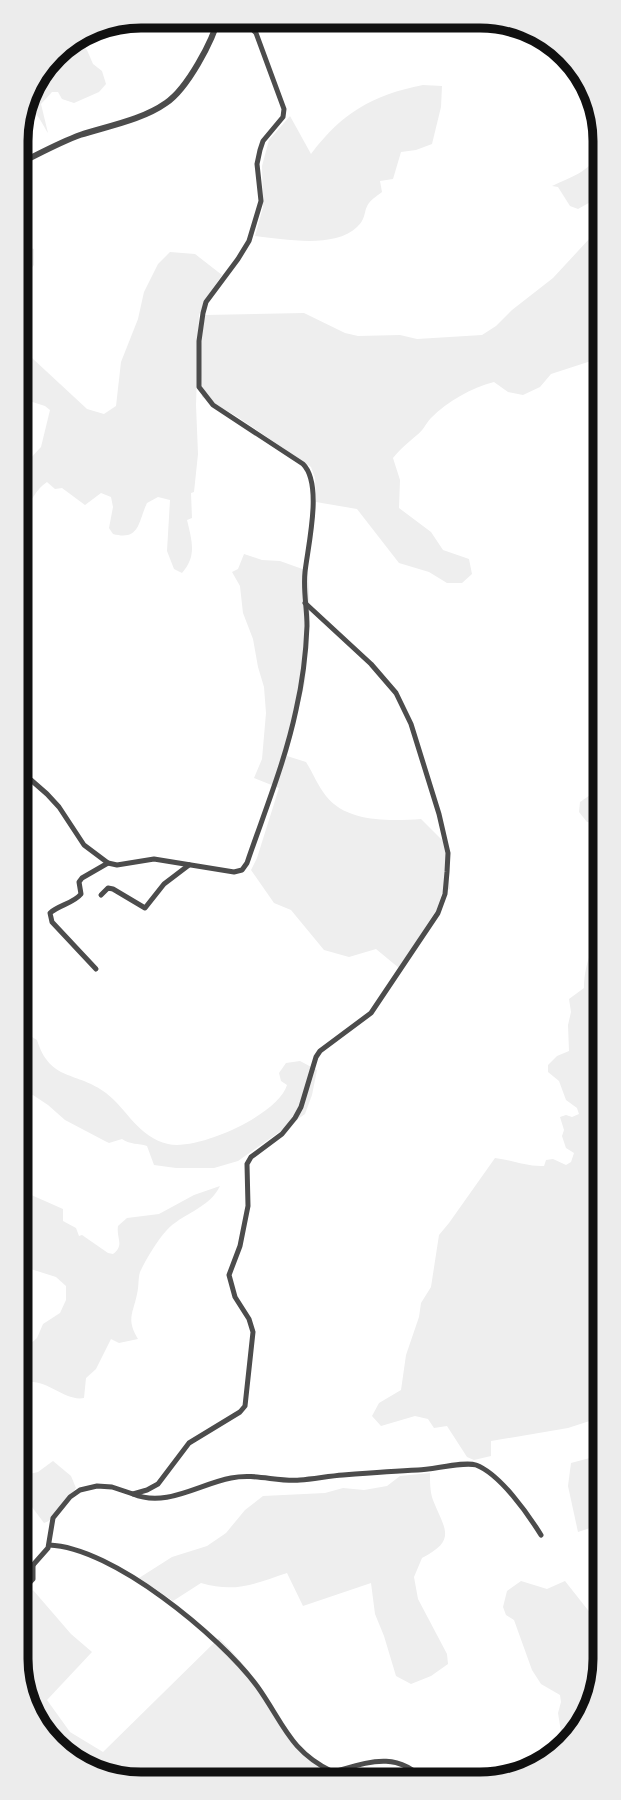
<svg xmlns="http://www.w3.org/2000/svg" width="621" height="1800" viewBox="0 0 621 1800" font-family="Helvetica,sans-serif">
	<rect width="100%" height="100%" fill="#fff"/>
	<g fill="#eee">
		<path d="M79 42 87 50 93 64 102 71 106 84 99 92 74 103 62 99 58 92H52L41 104 48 133C41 122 36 108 23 106L28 86 58 47 67 48Z"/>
		<path d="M423 85 442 86 441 107 432 144 416 150 401 152 393 179 380 181 382 192C378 195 372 199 369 203 363 211 367 218 357 227 334 249 284 239 255 236L263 207 262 166 269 140 290 116 311 154C342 113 372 95 423 85Z"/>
		<path d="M603 137V195L578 209 570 206 558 187 552 186C573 176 586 173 600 154L598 150Z"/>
		<path d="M603 224V352L591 361 551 374 540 387 523 395 508 392 494 382C471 388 448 401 431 418 426 423 423 431 417 435 407 444 402 447 393 458L400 480 399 508 431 532 443 550 469 559 472 574 462 583H447L429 572 399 563 357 509 316 502 315 478 311 467 236 416 202 397 200 349 205 315 304 313 345 333 358 336 400 335 417 339 482 335 496 326 512 310 553 278Z"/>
		<path d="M16 243 34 249V265L16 288Z"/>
		<path d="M170 252 195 254 222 275 205 300 199 315 196 405 198 454 194 492 191 493 192 518 187 520C192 541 197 556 182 573L174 569 167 551 170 500 158 497 147 503C138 522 140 541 113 534L109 528 113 507 111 497 101 493 85 505 62 488 55 489 47 482C33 491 31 507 17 515V473L41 447 50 410 45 406 23 399 16 403V338L32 358 87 409 104 414 116 406 121 362 138 319 144 292 158 264Z"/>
		<path d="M244 554 262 560 280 561 308 571 310 614 305 682 287 756 306 762C313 773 318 786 326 796 347 823 391 821 421 819L445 843 450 889 442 893 437 909 399 968 376 949 349 957 324 950 291 910 274 903 251 870 257 858 279 788 254 778 262 759 266 713 264 687 258 667 253 639 243 613 240 586 232 572 238 569Z"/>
		<path d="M596 791 604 793V825L587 822 579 812 580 802Z"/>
		<path d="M604 931 605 1416 568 1428 491 1441V1456L474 1460 467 1457 447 1426 434 1428 428 1419 415 1416 381 1426 372 1416 379 1403 401 1390 406 1355 419 1317 421 1303 431 1287 439 1235 449 1223 495 1158C512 1160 527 1167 544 1166L546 1160 553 1159 566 1165 571 1162 574 1153 566 1148 562 1136 564 1130 560 1117 566 1115 572 1117 579 1114 577 1108 566 1100 559 1081 548 1072V1065L557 1056 569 1051 568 1025 571 1012 569 999 584 988C584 970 591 942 604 931Z"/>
		<path d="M17 1028 37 1040C50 1082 77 1071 106 1093 127 1109 138 1137 168 1144 198 1151 278 1115 287 1085L281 1081 279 1073 286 1063 300 1061 317 1070 312 1095 305 1114 238 1161 214 1168H176L154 1165 147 1146C138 1143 131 1145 122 1139L109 1143 103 1140 65 1120 48 1105 33 1095 27 1097C20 1095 19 1092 17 1086Z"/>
		<path d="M18 1171 20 1190 63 1209V1221L76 1228 79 1236 82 1235 108 1253 113 1254C125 1245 116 1238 118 1226L127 1218 159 1214 194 1195 220 1186C209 1209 182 1213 166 1231 157 1241 146 1259 140 1272 138 1278 139 1287 137 1294 133 1314 126 1319 138 1339L119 1343 111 1339 96 1369 86 1378 84 1398C62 1402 45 1374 18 1384V1355L37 1338 43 1324 60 1313 66 1300V1286L56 1277 18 1265Z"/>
		<path d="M605 1454V1523L578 1532 568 1486 571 1463Z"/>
		<path d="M53 1461 71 1476 76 1488 49 1521 44 1523 26 1499 18 1502V1471L25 1475 38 1472Z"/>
		<path d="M430 1473C430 1482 430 1492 433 1500 445 1530 457 1540 422 1558L414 1577 418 1599 447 1654 448 1664 431 1676 411 1684 396 1676 384 1636 375 1614 371 1583 303 1606 287 1573C254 1584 235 1593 201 1583L173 1601 139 1578 172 1557 207 1546 226 1533 245 1510 263 1496 325 1493 343 1488 364 1490 387 1486 400 1476Z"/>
		<path d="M521 1581 547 1589 565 1581 595 1619 605 1625V1667L574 1741 547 1757 553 1741 561 1732 558 1713 561 1702 560 1695 541 1684 532 1670 514 1620 506 1615 503 1607 507 1591Z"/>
		<path d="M33 1590 71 1634 92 1652 47 1700 70 1732 103 1752 219 1638C234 1653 248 1669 260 1687 280 1716 294 1755 327 1771L322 1782H116L52 1747 18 1684V1603Z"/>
	</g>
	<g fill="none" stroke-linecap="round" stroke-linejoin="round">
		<path stroke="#d9d9d9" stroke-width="2.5" d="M544 1758H545"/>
		<g stroke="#4c4c4c" stroke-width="5">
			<path d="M17 773 31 780 47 794 59 807 84 845 108 863 117 865 154 859 234 872 242 870 247 863C264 813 285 762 296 710 302 684 306 653 307 626 307 608 303 590 305 572 308 545 323 484 303 464L213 405 199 387V341L203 313 206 302 238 259 249 241 261 201 257 164 260 150 263 141 283 117 284 109 256 33 239 16"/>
			<path d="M101 895 108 888 113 889 145 908 164 884 189 865"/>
			<path d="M96 969 52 922 50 913C59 905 74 903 81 894L79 882 82 878 108 863"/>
			<path d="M133 1494C166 1508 199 1484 231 1478 255 1473 277 1482 300 1480 314 1479 329 1476 343 1475 368 1473 393 1471 418 1470 432 1470 464 1461 476 1465 500 1474 528 1514 541 1535"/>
			<path d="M49 1545C112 1547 220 1636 257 1686 283 1722 289 1751 333 1772 369 1762 397 1750 426 1782"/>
			<path d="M18 1570 33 1565"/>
			<path d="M18 1595 33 1579V1565L48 1548 53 1518 70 1497 80 1490 97 1486 112 1487 133 1494 147 1490 158 1484 189 1443 240 1412 245 1406 253 1332 249 1319 235 1297 229 1275 240 1246 248 1206 247 1164 251 1157 282 1134 295 1118 301 1107 316 1057 320 1051 371 1013 438 913 445 894 447 872 448 853 439 814 411 724 396 693 371 664 305 603"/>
		</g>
		<path stroke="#4c4c4c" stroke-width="6" d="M16 165C37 155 58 143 80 135 108 126 142 120 166 103 187 89 213 41 219 16"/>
	</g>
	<path d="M0 0H621V1800H0ZM141 28H480A113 113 0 0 1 593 141V1659A113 113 0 0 1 480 1772H141A113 113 0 0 1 28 1659V141A113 113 0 0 1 141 28Z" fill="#ececec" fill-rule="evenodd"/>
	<path fill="none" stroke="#111" stroke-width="9" d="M141 28H480A113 113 0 0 1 593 141V1659A113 113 0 0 1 480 1772H141A113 113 0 0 1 28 1659V141A113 113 0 0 1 141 28Z"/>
</svg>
